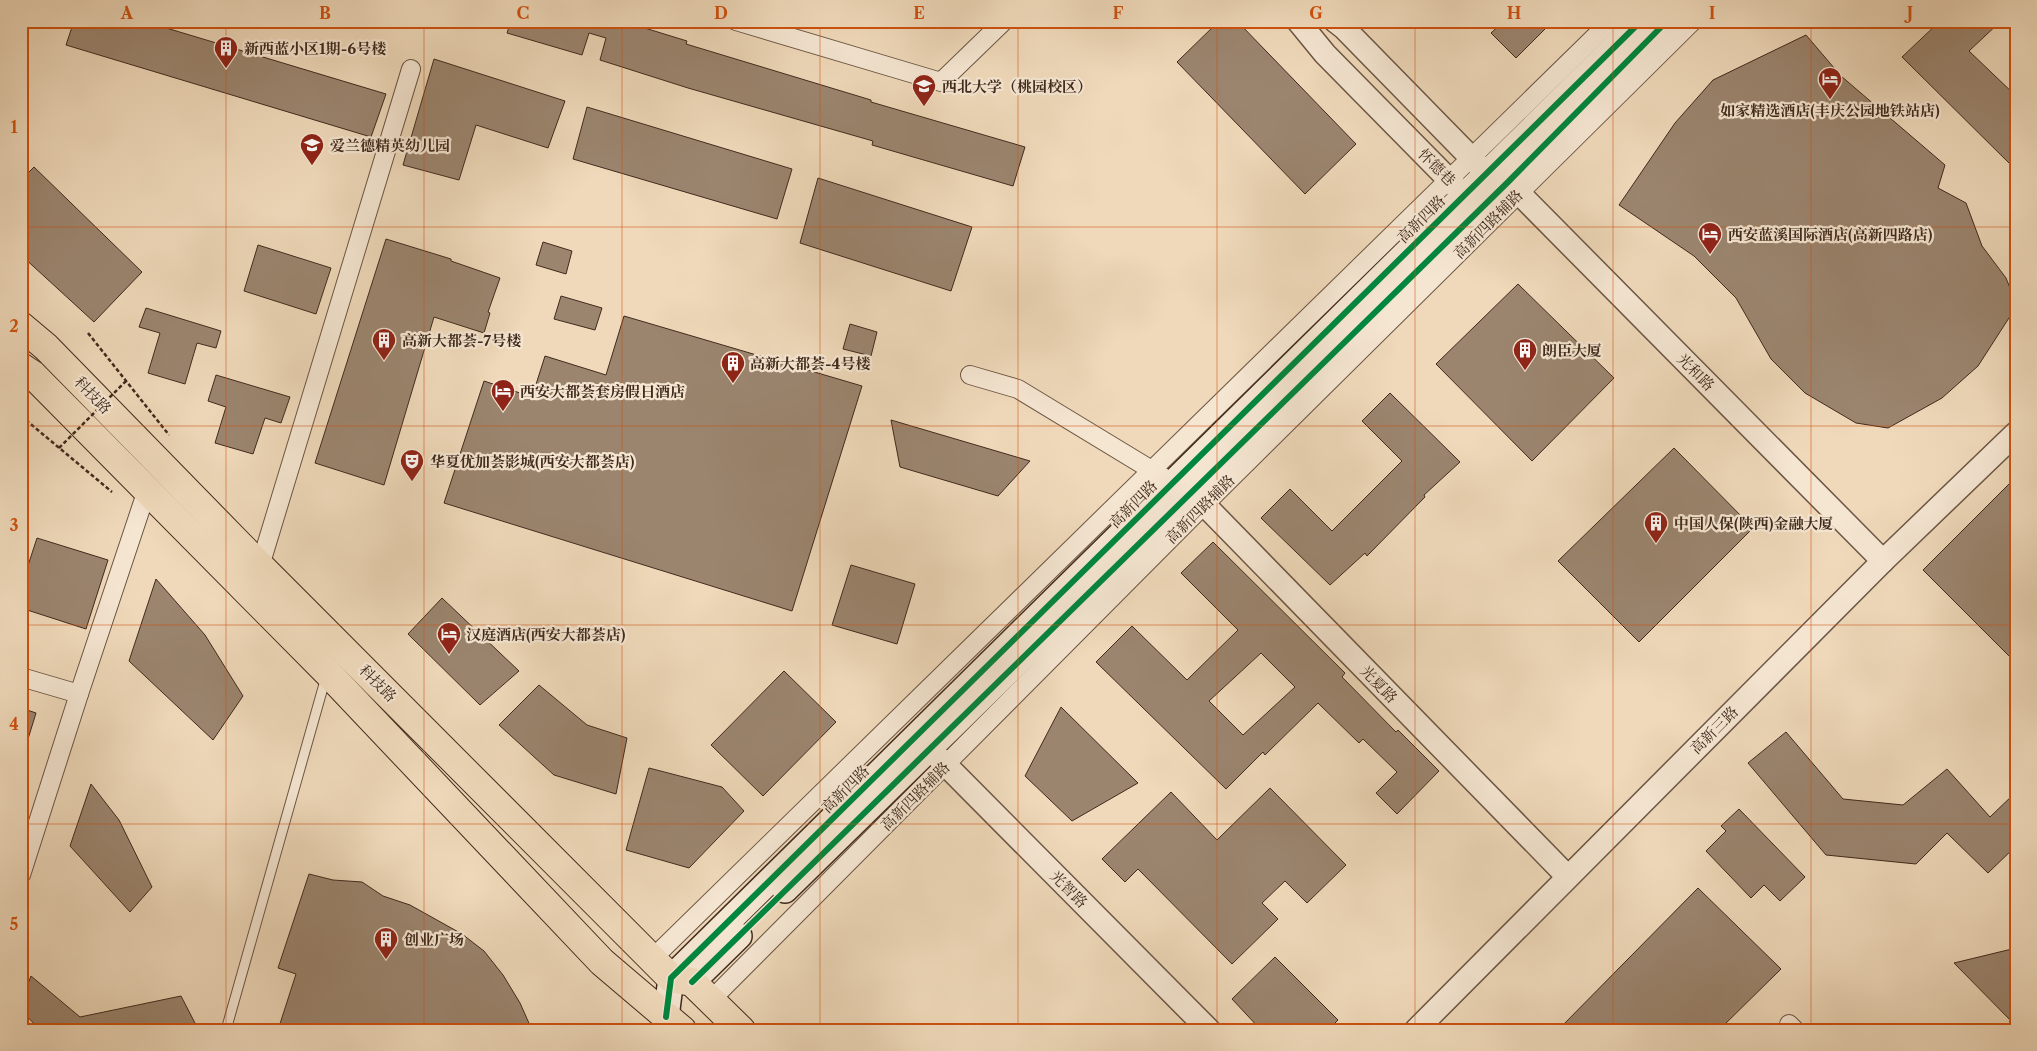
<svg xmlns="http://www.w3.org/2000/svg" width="2037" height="1051" viewBox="0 0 2037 1051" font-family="'Libre Caslon Text','Noto Serif SC',serif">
	<rect width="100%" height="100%" fill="#efd9ba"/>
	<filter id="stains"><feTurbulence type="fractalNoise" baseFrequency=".004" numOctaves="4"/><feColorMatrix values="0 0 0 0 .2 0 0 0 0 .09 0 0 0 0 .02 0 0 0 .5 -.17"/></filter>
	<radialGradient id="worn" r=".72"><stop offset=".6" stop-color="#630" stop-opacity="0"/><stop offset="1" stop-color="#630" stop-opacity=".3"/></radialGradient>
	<g fill="#9b856f" stroke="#402a1d" fill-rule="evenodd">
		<path d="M74 21H143L386 94 371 137 66 45Z"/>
		<path d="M511 21H622L687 41 686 44 871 100V102L1025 147 1013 186 872 145 873 141 688 88 600 60 606 38 589 33 582 55 507 33Z"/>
		<path d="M1219 21H1237L1356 144 1305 194 1177 62Z"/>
		<path d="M1504 21H1553L1516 58 1491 33Z"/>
		<path d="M1940 21H2001L1969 51 2016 96V170L1902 57Z"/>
		<path d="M1806 35 1841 76 1945 165 1938 188 1966 203 1982 246 2006 278 2016 303V307L1978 366 1942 398 1888 428 1856 423 1805 393 1771 359 1736 298 1694 256 1619 205 1675 123 1713 80Z"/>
		<path d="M434 59 565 101 548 148 476 125 459 180 403 165Z"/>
		<path d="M587 107 792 169 777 219 573 159Z"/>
		<path d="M34 167 142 272 94 322 21 255V180Z"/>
		<path d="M818 178 972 227 951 291 800 243Z"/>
		<path d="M386 239 451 259V261L500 278 488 312 490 313 484 333 434 317 384 485 315 463Z"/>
		<path d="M543 242 572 251 566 274 536 265Z"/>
		<path d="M258 245 331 268 316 314 244 291Z"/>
		<path d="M1518 284 1614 378 1532 461 1436 364Z"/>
		<path d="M561 296 602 308 595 330 554 319Z"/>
		<path d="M146 308 221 331 216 348 197 343 185 384 148 373 160 333 139 327Z"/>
		<path d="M624 316 862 386 792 611 444 503 484 381 532 397 545 356 606 375Z"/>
		<path d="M850 324 877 332 871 356 843 349Z"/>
		<path d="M216 375 290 397 281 423 265 418 253 454 215 443 226 407 208 401Z"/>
		<path d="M1390 393 1460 462 1424 495 1425 497 1367 556 1365 553 1330 585 1261 518 1290 489 1332 531 1402 461 1362 421Z"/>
		<path d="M891 420 1030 461 998 496 900 467Z"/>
		<path d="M1674 448 1753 528 1639 642 1558 561Z"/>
		<path d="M2016 477V663L1923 570Z"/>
		<path d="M37 538 108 560 86 629 21 608V587Z"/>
		<path d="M1213 542 1345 673 1342 677 1396 732 1398 730 1439 771 1397 814 1376 793 1397 772 1363 739 1359 743 1318 703 1265 755 1263 752 1226 789 1096 662 1132 626 1187 680 1238 630 1181 573ZM1261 653 1295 687 1243 735 1209 701Z"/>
		<path d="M851 565 915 584 897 644 832 625Z"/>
		<path d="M156 579 205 635 243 696 213 740 129 661Z"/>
		<path d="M442 598 519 671 480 705 408 634Z"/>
		<path d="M784 671 836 722 763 796 711 745Z"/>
		<path d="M539 685 587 725 627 738 616 794 554 775 499 725Z"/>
		<path d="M1061 707 1138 783 1072 821 1025 776Z"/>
		<path d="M21 708 36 713 24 752H21Z"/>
		<path d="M1786 732 1843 799 1903 805 1947 769 1990 817 2016 792V846L1988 873 1947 833 1916 864 1826 855 1748 763Z"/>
		<path d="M649 768 722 787 744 811 689 868 626 850Z"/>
		<path d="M91 784 119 820 152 887 130 912 70 846Z"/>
		<path d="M1270 788 1346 865 1307 903 1285 881 1262 903 1278 919 1232 964 1138 869 1125 882 1102 859 1171 792 1217 840Z"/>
		<path d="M1739 809 1805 877 1780 901 1764 885 1751 898 1706 851 1726 831 1721 826Z"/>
		<path d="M309 874 333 880 362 882 383 896 410 905 462 934 484 951 503 975 520 1003 532 1030H278L296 974 278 968Z"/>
		<path d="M1698 888 1781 969 1719 1030H1558Z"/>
		<path d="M2016 948V1026L1954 963Z"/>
		<path d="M1275 957 1338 1020 1328 1030H1261L1232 999Z"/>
		<path d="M31 976 80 1017 181 996 196 1025 185 1030H40L21 1010V1002Z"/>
	</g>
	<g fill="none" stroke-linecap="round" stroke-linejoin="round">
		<g stroke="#6c5644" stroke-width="11">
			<path id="service" d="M226 1030 326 677"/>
		</g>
		<g stroke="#6c5644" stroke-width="20">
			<g id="minor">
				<path d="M736 21 941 82 1004 21"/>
				<path d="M970 375 1018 389 1163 477"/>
				<path d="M260 566 411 69"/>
				<path d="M21 677 79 694"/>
				<path d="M21 875 79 694 147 490"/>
				<path d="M652 959 1611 21"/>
				<path d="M711 1000 1204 505 1693 21"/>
				<path d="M1789 1024 1795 1030"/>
			</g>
		</g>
		<g stroke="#6c5644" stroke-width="25">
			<g id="tertiary">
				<path d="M1298 21 1325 54 1464 195 1481 190"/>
				<path d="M1335 21 1344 28 1486 173 1508 182 1883 561"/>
				<path d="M1192 492 1567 876"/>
				<path d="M929 748 1209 1030"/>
				<path d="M1416 1030 1883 561 2016 433"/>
			</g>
		</g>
		<g stroke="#402a1d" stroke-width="28">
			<g id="secondary">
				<path d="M785 890 1508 182 1667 21"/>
				<path d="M692 982 739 936"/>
				<path d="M666 1017 671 978 1641 21"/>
			</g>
		</g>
		<g stroke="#402a1d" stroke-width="30">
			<g id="primary">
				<path d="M21 326 46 347 260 566 671 978 692 982 741 1030"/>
				<path d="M21 367 33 375 327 672 602 962 682 1030"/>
			</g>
		</g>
		<g stroke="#402a1d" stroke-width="2.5" stroke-dasharray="4 2.5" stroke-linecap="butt">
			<path d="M88 333 169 435"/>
			<path d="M21 416 112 492"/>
		</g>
		<use href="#service" stroke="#f5e6d2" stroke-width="9"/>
		<use href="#minor" stroke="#f5e6d2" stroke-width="18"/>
		<use href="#tertiary" stroke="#f5e6d2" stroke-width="22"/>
		<use href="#secondary" stroke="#f5e6d2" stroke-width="25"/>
		<use href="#primary" stroke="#efd9ba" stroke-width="28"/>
		<path stroke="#402a1d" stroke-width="2.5" stroke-dasharray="4 2.5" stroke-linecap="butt" d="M59 448 127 380"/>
		<g stroke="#f5e6d2" stroke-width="9">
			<g id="cycleway">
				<path d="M692 982 1508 182 1667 21"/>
				<path d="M666 1017 671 978 1641 21"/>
			</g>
		</g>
		<use href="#cycleway" stroke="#00873e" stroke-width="6"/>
	</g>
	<path fill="none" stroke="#cf520f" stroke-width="1" stroke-opacity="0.55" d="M226 21V1030M424 21V1030M622 21V1030M820 21V1030M1018 21V1030M1217 21V1030M1415 21V1030M1613 21V1030M1811 21V1030M21 227H2016M21 426H2016M21 625H2016M21 824H2016"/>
	<defs>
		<g id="building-pin" transform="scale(1.25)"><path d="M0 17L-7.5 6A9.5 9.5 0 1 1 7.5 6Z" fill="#8f2418" stroke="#f5e6d2"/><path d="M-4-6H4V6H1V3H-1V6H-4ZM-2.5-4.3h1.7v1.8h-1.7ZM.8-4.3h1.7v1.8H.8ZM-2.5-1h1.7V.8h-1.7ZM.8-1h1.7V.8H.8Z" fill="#fff"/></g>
		<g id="hotel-pin" transform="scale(1.25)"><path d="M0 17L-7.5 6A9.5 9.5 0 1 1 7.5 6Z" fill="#8f2418" stroke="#f5e6d2"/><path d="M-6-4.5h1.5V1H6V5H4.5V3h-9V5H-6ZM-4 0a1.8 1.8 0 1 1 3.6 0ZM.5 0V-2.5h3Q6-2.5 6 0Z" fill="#fff"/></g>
		<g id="university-pin" transform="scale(1.25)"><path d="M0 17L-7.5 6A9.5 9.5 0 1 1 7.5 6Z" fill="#8f2418" stroke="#f5e6d2"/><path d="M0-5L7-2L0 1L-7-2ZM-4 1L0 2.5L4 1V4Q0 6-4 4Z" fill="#fff"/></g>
		<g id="school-pin" transform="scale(1.25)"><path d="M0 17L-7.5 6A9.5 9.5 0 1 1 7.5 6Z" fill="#8f2418" stroke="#f5e6d2"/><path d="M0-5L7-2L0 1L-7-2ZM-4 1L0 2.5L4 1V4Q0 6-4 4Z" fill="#fff"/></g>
		<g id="theatre-pin" transform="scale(1.25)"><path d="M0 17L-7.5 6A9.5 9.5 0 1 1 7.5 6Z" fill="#8f2418" stroke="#f5e6d2"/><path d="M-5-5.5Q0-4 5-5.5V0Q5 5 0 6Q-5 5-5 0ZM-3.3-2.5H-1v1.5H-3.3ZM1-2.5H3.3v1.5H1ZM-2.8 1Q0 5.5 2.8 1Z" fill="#fff"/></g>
	</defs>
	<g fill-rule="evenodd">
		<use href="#building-pin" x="226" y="48"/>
		<use href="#hotel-pin" x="1830" y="79"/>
		<use href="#university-pin" x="924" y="86"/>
		<use href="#school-pin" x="312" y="145"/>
		<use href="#hotel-pin" x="1710" y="234"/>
		<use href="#building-pin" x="384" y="340"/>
		<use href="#building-pin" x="1525" y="350"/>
		<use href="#building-pin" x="733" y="363"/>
		<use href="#hotel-pin" x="503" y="391"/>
		<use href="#theatre-pin" x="412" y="461"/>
		<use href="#building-pin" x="1656" y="523"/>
		<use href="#hotel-pin" x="449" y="634"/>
		<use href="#building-pin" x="386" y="939"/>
	</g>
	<g text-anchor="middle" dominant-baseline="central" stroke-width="4.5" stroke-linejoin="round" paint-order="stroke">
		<g font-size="15" font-weight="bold" fill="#402a1d" stroke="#f5e6d2" text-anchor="start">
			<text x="244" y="48">新西蓝小区1期-6号楼</text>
			<text x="942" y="86">西北大学（桃园校区）</text>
			<text x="1830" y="110" text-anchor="middle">如家精选酒店(丰庆公园地铁站店)</text>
			<text x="330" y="145">爱兰德精英幼儿园</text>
			<text x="1728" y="234">西安蓝溪国际酒店(高新四路店)</text>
			<text x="402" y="340">高新大都荟-7号楼</text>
			<text x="1542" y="350">朗臣大厦</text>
			<text x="750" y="363">高新大都荟-4号楼</text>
			<text x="520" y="391">西安大都荟套房假日酒店</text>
			<text x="430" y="461">华夏优加荟影城(西安大都荟店)</text>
			<text x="1674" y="523">中国人保(陕西)金融大厦</text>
			<text x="466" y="634">汉庭酒店(西安大都荟店)</text>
			<text x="404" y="939">创业广场</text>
		</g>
		<g font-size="15" fill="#402a1d" stroke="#f5e6d2">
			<text transform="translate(1437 167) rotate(45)">怀德巷</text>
			<text transform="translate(1421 219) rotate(-45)">高新四路</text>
			<text transform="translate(1488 224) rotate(-45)">高新四路辅路</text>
			<text transform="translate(1696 372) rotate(45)">光和路</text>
			<text transform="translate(93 395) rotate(46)">科技路</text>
			<text transform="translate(1133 504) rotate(-45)">高新四路</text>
			<text transform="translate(1200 509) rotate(-45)">高新四路辅路</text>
			<text transform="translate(378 683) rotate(45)">科技路</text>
			<text transform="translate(1379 684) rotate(46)">光夏路</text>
			<text transform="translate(1714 730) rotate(-45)">高新三路</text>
			<text transform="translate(845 789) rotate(-45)">高新四路</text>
			<text transform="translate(915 796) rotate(-45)">高新四路辅路</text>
			<text transform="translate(1069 889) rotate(45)">光智路</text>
		</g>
	</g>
	<rect width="2037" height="1051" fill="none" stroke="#efd9ba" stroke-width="55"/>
	<rect x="28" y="28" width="1982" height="996" fill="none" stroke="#cf520f" stroke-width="2"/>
	<g font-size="16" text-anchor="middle" font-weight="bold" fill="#cf520f">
		<text x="127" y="19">A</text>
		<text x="325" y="19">B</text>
		<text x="523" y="19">C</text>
		<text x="721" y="19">D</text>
		<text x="919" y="19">E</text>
		<text x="1118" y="19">F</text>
		<text x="1316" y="19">G</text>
		<text x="1514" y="19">H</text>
		<text x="1712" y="19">I</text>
		<text x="1910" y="19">J</text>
		<text x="14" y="133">1</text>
		<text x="14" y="332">2</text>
		<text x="14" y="531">3</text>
		<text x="14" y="730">4</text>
		<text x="14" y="930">5</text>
	</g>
	<rect width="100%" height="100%" filter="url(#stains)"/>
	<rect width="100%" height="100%" fill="url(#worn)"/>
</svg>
